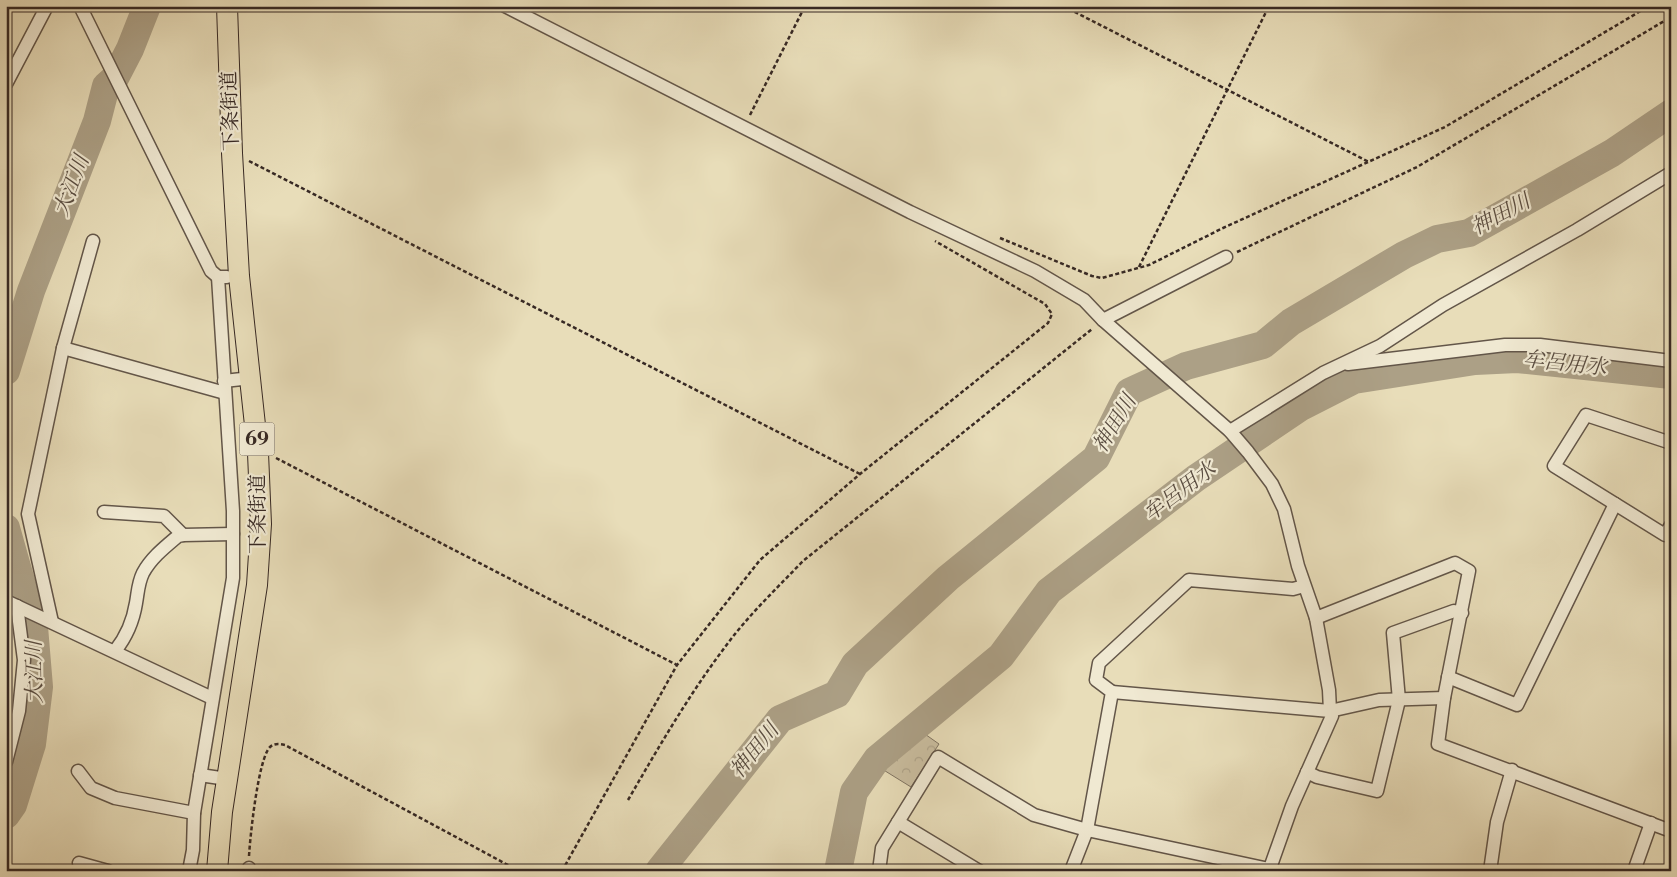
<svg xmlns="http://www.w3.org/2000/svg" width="1677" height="877" viewBox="0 0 1677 877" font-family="'Libre Bodoni','Noto Serif JP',serif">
	<defs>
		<pattern id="park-crowns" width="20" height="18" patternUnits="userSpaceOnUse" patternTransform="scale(1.25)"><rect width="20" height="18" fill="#cabea0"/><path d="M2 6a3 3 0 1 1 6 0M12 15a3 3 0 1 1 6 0" fill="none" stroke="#aea38a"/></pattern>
	</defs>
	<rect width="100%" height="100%" fill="#e8ddb9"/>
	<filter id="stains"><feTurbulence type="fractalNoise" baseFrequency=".004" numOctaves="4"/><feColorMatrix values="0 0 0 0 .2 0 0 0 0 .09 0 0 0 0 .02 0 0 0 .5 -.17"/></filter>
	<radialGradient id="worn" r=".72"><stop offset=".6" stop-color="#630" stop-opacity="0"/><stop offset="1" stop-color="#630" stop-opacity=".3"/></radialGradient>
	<path fill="url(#park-crowns)" stroke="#807462" d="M922 732 939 744 911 787 882 769 887 761Z"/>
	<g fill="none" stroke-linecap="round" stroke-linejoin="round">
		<g stroke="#aca086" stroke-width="28">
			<path d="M6 371 31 291 97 121 106 86 115 78 130 49 147 6"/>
			<path d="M6 528 34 627 39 687 32 744 13 805 6 815"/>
			<path d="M659 871 780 719 837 694 855 664 948 578 1096 458 1129 392 1186 366 1263 345 1291 322 1404 255 1437 239 1469 233 1612 153 1671 113"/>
			<path d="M838 871 854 792 877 759 1001 656 1049 591 1196 478 1301 407 1354 380 1475 361 1517 359 1671 375"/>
		</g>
		<g stroke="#635649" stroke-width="15">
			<g id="minor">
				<path d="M80 6 211 271 218 277H227"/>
				<path d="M505 6 910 212 1035 271 1084 300 1103 320 1230 431 1248 452 1272 484 1284 509 1298 566 1316 618 1329 690 1330 711 1332 716 1292 806 1269 871"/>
				<path d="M6 84 47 6"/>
				<path d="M1103 320 1226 257"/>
				<path d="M63 348 93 241"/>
				<path d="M1348 364 1505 345H1540L1671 361"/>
				<path d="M224 381 251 378"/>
				<path d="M1230 431 1323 373 1380 346 1443 305 1577 230 1671 173"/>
				<path d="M1671 443 1586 415 1554 466 1665 535 1671 525"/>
				<path d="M104 512 164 516 183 535"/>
				<path d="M6 601 212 698"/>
				<path d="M1316 618 1455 563 1469 571 1444 698 1438 744 1671 831"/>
				<path d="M52 622 28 514 63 348 225 393"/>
				<path d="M115 651C127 636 133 622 136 603 138 592 138 583 143 573 151 558 165 547 178 536L183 535 233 534"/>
				<path d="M1448 677 1517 705 1615 504"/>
				<path d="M1112 692 1330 711 1379 700 1444 698"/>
				<path d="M6 762 19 711 24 660 17 606"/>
				<path d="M78 771 91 788 115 798 194 813"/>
				<path d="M1307 772 1317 777 1377 791 1399 700 1393 633 1454 611 1462 613"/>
				<path d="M200 775 227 779"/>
				<path d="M898 822 938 757 1034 815 1087 830 1269 869"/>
				<path d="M79 863 108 871"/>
				<path d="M249 868V871"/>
				<path d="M189 871 193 850 194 813 233 578V511L218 277"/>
				<path d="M879 871 882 848 898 822 979 871"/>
				<path d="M1071 871 1087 830 1112 692 1096 680 1099 663 1189 580 1293 589 1304 586"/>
				<path d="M1490 871 1497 822 1512 770"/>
				<path d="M1634 871 1651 823"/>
			</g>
		</g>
		<g stroke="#372924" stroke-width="22">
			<path id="primary" d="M217 871 222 812 257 585 261 524 258 453 239 276 232 153 227 6"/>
		</g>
		<g stroke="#372924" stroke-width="2.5" stroke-dasharray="4 2.5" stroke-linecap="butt">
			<path d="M1063 6 1369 162"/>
			<path d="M1629 6 1640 12"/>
			<path d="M750 115 805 6"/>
			<path d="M249 161 860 474"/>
			<path d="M1000 238 1092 276 1102 278 1149 265 1223 228 1445 127 1649 6"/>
			<path d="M1237 252 1417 167 1671 17"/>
			<path d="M1139 267 1269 6"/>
			<path d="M276 458 677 665"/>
			<path d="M628 800C661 743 694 686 735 634 756 608 780 585 803 561L1092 329"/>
			<path d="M249 856C250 838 258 759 270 747 274 743 280 744 285 745L519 871"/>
			<path d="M562 871 677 665 760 560 860 474 1048 323 1052 314 1045 304 935 241"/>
		</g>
		<use href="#minor" stroke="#f0e9d2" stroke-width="12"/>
		<use href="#primary" stroke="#e8ddb9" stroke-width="20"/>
	</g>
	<g text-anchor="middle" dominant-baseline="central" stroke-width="4.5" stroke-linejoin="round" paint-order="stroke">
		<rect fill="#f0e9d2" stroke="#6e6358" stroke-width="1" x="239.5" y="422.5" width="35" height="33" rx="4"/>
		<g font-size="19" font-weight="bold" fill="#372924">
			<text x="257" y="439">69</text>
		</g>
		<g font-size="20" fill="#372924" stroke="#f0e9d2">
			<text transform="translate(231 111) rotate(-92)">下条街道</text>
			<text transform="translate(258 514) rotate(-90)">下条街道</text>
		</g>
		<g font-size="21" font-style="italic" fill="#5a4d41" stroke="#f0e9d2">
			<text transform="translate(72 186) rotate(-69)">大江川</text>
			<text transform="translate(1501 215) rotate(-28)">神田川</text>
			<text transform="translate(1565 364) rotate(6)">牟呂用水</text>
			<text transform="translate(1115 424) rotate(-59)">神田川</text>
			<text transform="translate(1180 492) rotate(-37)">牟呂用水</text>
			<text transform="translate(35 672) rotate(-91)">大江川</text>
			<text transform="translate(755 751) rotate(-51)">神田川</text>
		</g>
	</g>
	<rect width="1677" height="877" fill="none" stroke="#e8ddb9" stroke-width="25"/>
	<rect x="8" y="8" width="1662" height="862" fill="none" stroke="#372924" stroke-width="2.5"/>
	<rect x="12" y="12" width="1652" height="852" fill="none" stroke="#372924"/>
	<rect width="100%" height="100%" filter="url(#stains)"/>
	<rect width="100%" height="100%" fill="url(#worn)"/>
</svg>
